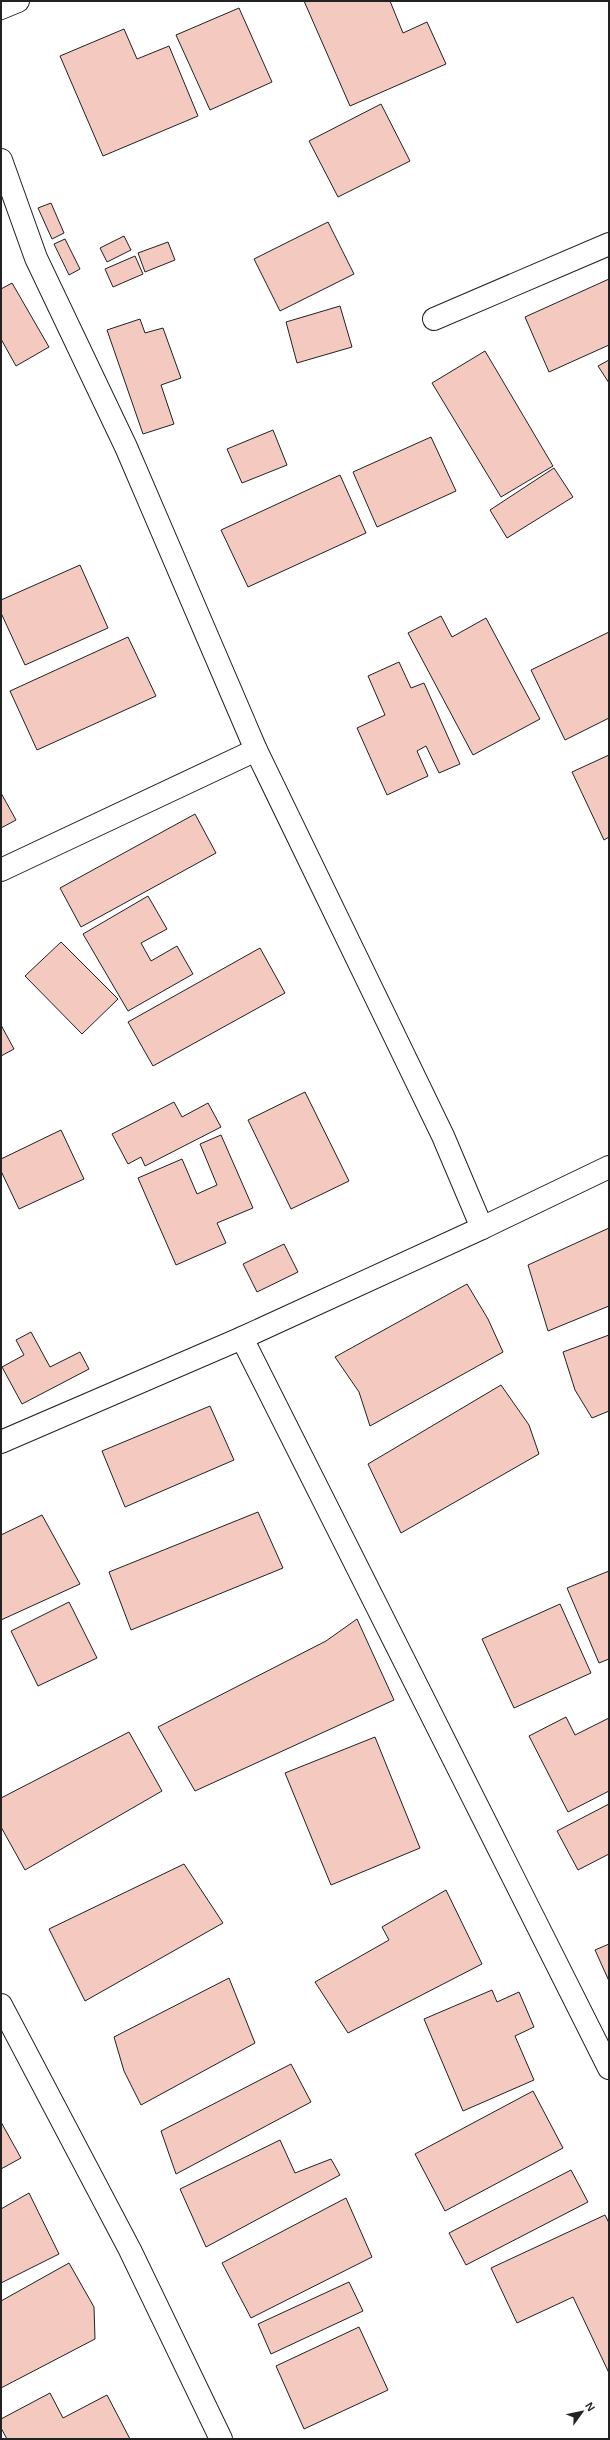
<svg xmlns="http://www.w3.org/2000/svg" width="610" height="2440" viewBox="0 0 610 2440" font-family="Helvetica,sans-serif">
	<rect width="100%" height="100%" fill="#fff"/>
	<g fill="#f3c9c0" stroke="#222">
		<path d="M304 1H390L403 33 427 22 446 64 350 106Z"/>
		<path d="M239 8 272 82 210 110 176 35Z"/>
		<path d="M124 29 137 59 169 46 198 116 103 156 60 56Z"/>
		<path d="M381 104 410 161 338 197 309 141Z"/>
		<path d="M51 203 64 233 52 239 38 208Z"/>
		<path d="M328 222 354 274 280 311 254 259Z"/>
		<path d="M124 236 131 250 107 262 100 248Z"/>
		<path d="M65 239 80 269 69 275 54 244Z"/>
		<path d="M168 242 175 260 145 272 138 253Z"/>
		<path d="M135 256 143 274 113 287 105 269Z"/>
		<path d="M609 279V345L549 372 525 317Z"/>
		<path d="M12 283 49 347 16 366 1 339V289Z"/>
		<path d="M340 306 352 347 297 363 286 322Z"/>
		<path d="M140 319 145 333 163 328 181 378 161 385 174 424 143 434 107 330Z"/>
		<path d="M485 351 553 466 501 497 432 383Z"/>
		<path d="M609 360V383L598 366Z"/>
		<path d="M273 430 287 465 242 483 227 449Z"/>
		<path d="M431 437 456 491 377 527 353 472Z"/>
		<path d="M554 468 573 497 507 538 490 510Z"/>
		<path d="M340 475 366 533 248 587 221 530Z"/>
		<path d="M80 565 108 628 25 665 1 613V600Z"/>
		<path d="M441 616 452 637 486 618 540 719 473 755 408 633Z"/>
		<path d="M609 632V718L565 740 531 670Z"/>
		<path d="M128 637 156 696 37 750 10 691Z"/>
		<path d="M399 662 411 688 424 683 460 764 439 773 426 746 417 751 428 776 387 795 357 728 385 715 368 676Z"/>
		<path d="M609 755V837L604 840 572 772Z"/>
		<path d="M1 793 16 820 1 828Z"/>
		<path d="M195 814 216 853 81 927 60 888Z"/>
		<path d="M148 896 167 929 141 943 151 961 177 946 193 974 128 1011 83 934Z"/>
		<path d="M61 942 118 999 82 1034 25 976Z"/>
		<path d="M260 948 285 993 153 1066 128 1022Z"/>
		<path d="M1 1025 14 1049 1 1056Z"/>
		<path d="M305 1092 349 1181 291 1209 248 1120Z"/>
		<path d="M174 1102 182 1117 208 1103 221 1127 145 1166 141 1157 128 1164 112 1134Z"/>
		<path d="M61 1130 84 1179 19 1209 1 1171V1159Z"/>
		<path d="M221 1135 253 1208 217 1223 226 1243 176 1265 138 1178 182 1159 197 1194 217 1185 200 1144Z"/>
		<path d="M609 1228V1306L548 1331 528 1265Z"/>
		<path d="M284 1244 298 1272 257 1292 243 1264Z"/>
		<path d="M467 1284 488 1319 503 1352 370 1426 359 1392 335 1357Z"/>
		<path d="M31 1332 50 1367 80 1352 89 1369 22 1404 2 1367 24 1355 16 1340Z"/>
		<path d="M609 1335V1411L592 1418 575 1390 563 1352Z"/>
		<path d="M501 1385 529 1425 539 1454 401 1533 368 1464Z"/>
		<path d="M210 1406 234 1460 125 1507 102 1451Z"/>
		<path d="M258 1512 283 1568 131 1630 109 1572Z"/>
		<path d="M42 1515 80 1584 1 1620V1535Z"/>
		<path d="M609 1571V1659L599 1663 567 1588Z"/>
		<path d="M69 1602 97 1658 38 1686 11 1631Z"/>
		<path d="M560 1604 591 1673 514 1708 482 1639Z"/>
		<path d="M357 1619 394 1700 195 1791 158 1727 326 1641Z"/>
		<path d="M566 1717 575 1735 609 1718V1791L568 1812 529 1736Z"/>
		<path d="M129 1732 162 1791 25 1870 1 1827V1798Z"/>
		<path d="M375 1737 420 1848 331 1885 285 1773Z"/>
		<path d="M609 1804V1854L578 1870 557 1831Z"/>
		<path d="M184 1864 223 1923 85 2001 49 1929Z"/>
		<path d="M446 1890 482 1964 348 2033 315 1982 389 1940 382 1927Z"/>
		<path d="M609 1944V1981L595 1950Z"/>
		<path d="M229 1978 255 2043 141 2105 124 2071 114 2037Z"/>
		<path d="M492 1990 497 2002 519 1992 534 2027 515 2036 534 2080 463 2111 424 2019Z"/>
		<path d="M291 2064 311 2102 176 2174 161 2131Z"/>
		<path d="M533 2091 563 2148 445 2211 415 2154Z"/>
		<path d="M1 2122 21 2158 1 2169Z"/>
		<path d="M280 2140 295 2173 331 2159 340 2175 206 2247 180 2189Z"/>
		<path d="M571 2170 588 2202 466 2265 449 2233Z"/>
		<path d="M29 2193 59 2254 1 2283V2209Z"/>
		<path d="M346 2198 372 2257 251 2318 222 2263Z"/>
		<path d="M605 2215 609 2223V2373L573 2297 517 2323 491 2268Z"/>
		<path d="M69 2263 94 2307 95 2339 1 2388V2301Z"/>
		<path d="M349 2282 363 2311 271 2354 258 2324Z"/>
		<path d="M359 2327 388 2390 304 2429 276 2366Z"/>
		<path d="M50 2393 63 2418 107 2395 130 2439H7L1 2428V2419Z"/>
	</g>
	<g fill="none" stroke-linecap="round" stroke-linejoin="round">
		<g stroke="#222" stroke-width="24">
			<g id="minor">
				<path d="M1 8 18 1"/>
				<path d="M1 160 36 258 126 447 256 750 443 1136 482 1228 609 1167"/>
				<path d="M434 319 609 244"/>
				<path d="M1 870 256 750"/>
				<path d="M242 1338 609 2068"/>
				<path d="M1 1442 242 1338 482 1228"/>
				<path d="M1 2005 130 2250 221 2439"/>
			</g>
		</g>
		<use href="#minor" stroke="#fff" stroke-width="22"/>
	</g>
	<rect width="610" height="2440" fill="none" stroke="#222222" stroke-width="4"/>
	<g transform="translate(582 2412) rotate(57)" stroke="#ffffff" stroke-width="3" paint-order="stroke">
	<path d="M0-3L7 15L0 10L-7 15Z" fill="#222222"/>
	<text y="-6" font-size="11" font-weight="bold" text-anchor="middle" fill="#222222">N</text>
	</g>
</svg>
